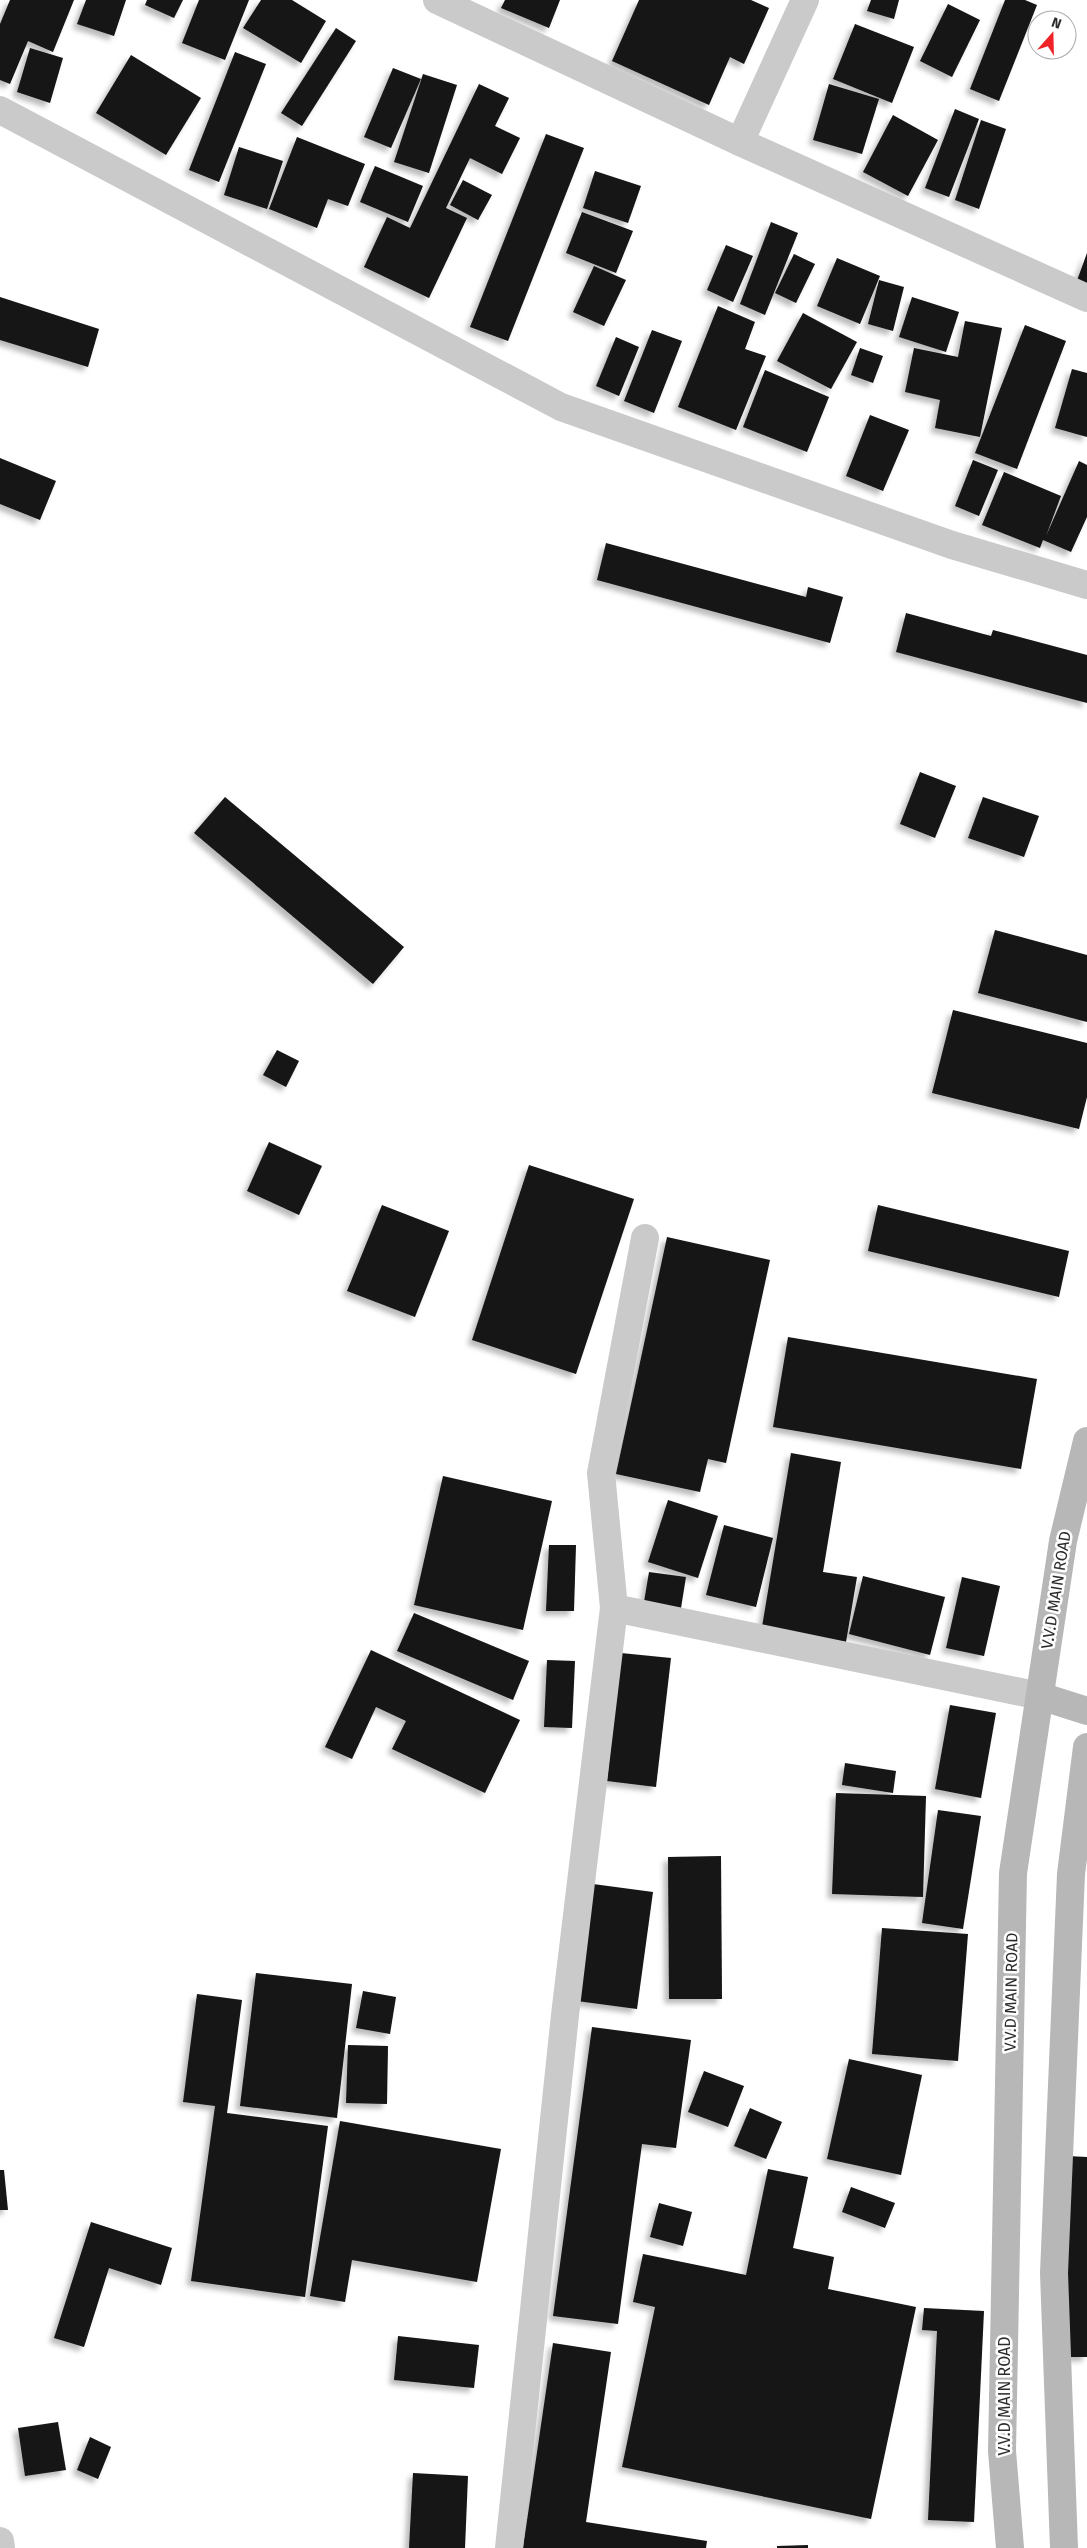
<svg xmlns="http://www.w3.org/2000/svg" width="1087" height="2548" viewBox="0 0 1087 2548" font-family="'Fira Sans',sans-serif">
	<defs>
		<filter id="shadow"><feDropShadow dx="-4.5" dy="4.5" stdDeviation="2.5" flood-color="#0004"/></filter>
	</defs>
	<rect width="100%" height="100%" fill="#fff"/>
	<g fill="#141414" filter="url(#shadow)">
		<path d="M10 0H74L53 52 28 41 10 84 0 80V24Z"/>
		<path d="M86 0H126L114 36 77 24Z"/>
		<path d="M147 0H183L174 18 145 5Z"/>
		<path d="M199 0H249L225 60 182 43Z"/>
		<path d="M261 0H292L326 21 301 63 243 28Z"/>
		<path d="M505 0H560L549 28 501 8Z"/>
		<path d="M639 0H751L769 8 744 64 730 57 709 105 612 61Z"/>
		<path d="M871 0H899L894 19 867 11Z"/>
		<path d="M1005 0H1025L1037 5 999 101 970 89Z"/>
		<path d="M948 4 980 20 952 77 920 61Z"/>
		<path d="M855 24 914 47 892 103 833 79Z"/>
		<path d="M336 28 356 41 302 126 281 113Z"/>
		<path d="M30 48 63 58 50 103 17 92Z"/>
		<path d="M235 52 266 64 219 182 189 170Z"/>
		<path d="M131 55 201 98 166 155 96 113Z"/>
		<path d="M393 68 421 79 391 148 364 137Z"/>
		<path d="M423 74 457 85 429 173 394 162Z"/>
		<path d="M479 84 509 98 495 126 520 138 502 174 470 158 446 208 467 218 429 298 364 267 387 217 410 228Z"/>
		<path d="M829 84 879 99 862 154 813 140Z"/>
		<path d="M955 109 979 119 949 197 925 188Z"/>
		<path d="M893 115 938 140 908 196 863 172Z"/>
		<path d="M981 120 1006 129 979 209 955 200Z"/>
		<path d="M546 134 584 148 508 341 470 327Z"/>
		<path d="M297 137 365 164 348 206 328 199 317 228 269 209Z"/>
		<path d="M239 147 283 161 267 209 224 195Z"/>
		<path d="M375 166 423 186 408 222 360 202Z"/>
		<path d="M595 171 641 186 628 223 583 208Z"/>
		<path d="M463 180 492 195 478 220 450 205Z"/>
		<path d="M582 212 633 231 616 273 566 253Z"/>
		<path d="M771 222 798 233 765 315 740 304Z"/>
		<path d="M726 245 753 256 733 302 707 290Z"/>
		<path d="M1087 253V291L1075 286Z"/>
		<path d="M794 254 815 264 796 303 775 293Z"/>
		<path d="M837 258 880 276 860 324 817 306Z"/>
		<path d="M594 266 626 280 604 326 573 312Z"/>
		<path d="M879 280 904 287 893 331 868 324Z"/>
		<path d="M0 297 99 329 88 367 0 340Z"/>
		<path d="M912 297 959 312 946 352 899 337Z"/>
		<path d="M718 306 755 322 745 349 766 356 736 430 678 407Z"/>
		<path d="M803 313 857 342 831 389 777 361Z"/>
		<path d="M965 321 1002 328 980 437 935 428 940 400 905 392 914 348 958 357Z"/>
		<path d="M1025 325 1066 341 1017 469 975 453Z"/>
		<path d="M652 330 682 341 654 413 624 401Z"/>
		<path d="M616 337 639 347 619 396 596 386Z"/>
		<path d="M860 348 883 356 873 383 851 375Z"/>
		<path d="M1072 369 1087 373V437L1055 428Z"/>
		<path d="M765 370 829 397 807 452 743 427Z"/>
		<path d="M870 415 909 430 883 491 846 476Z"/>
		<path d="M0 458 56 481 40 520 0 504Z"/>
		<path d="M973 460 998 470 979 516 955 506Z"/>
		<path d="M1079 461 1087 465V517L1071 552 1043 540 1040 548 982 525 1004 472 1061 496 1046 536Z"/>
		<path d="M606 543 806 597 808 587 843 597 830 643 597 580Z"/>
		<path d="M906 613 991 636 993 630 1087 655V703L896 652Z"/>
		<path d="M920 772 956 786 935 838 900 824Z"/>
		<path d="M225 797 404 947 373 984 194 833Z"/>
		<path d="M983 797 1039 816 1024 857 968 838Z"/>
		<path d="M995 930 1087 955V1022L978 993Z"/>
		<path d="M953 1010 1087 1043V1097L1079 1129 932 1093Z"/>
		<path d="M277 1050 299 1061 286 1087 263 1075Z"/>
		<path d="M269 1142 322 1166 299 1215 247 1191Z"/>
		<path d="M529 1165 634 1199 576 1374 472 1340Z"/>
		<path d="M382 1205 449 1231 415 1317 347 1291Z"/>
		<path d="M878 1205 1069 1251 1059 1297 868 1251Z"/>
		<path d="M667 1237 770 1260 726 1463 708 1459 700 1492 616 1474Z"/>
		<path d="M788 1337 1037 1379 1021 1469 773 1427Z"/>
		<path d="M791 1453 841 1462 823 1572 857 1577 846 1642 762 1627Z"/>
		<path d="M443 1476 552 1501 523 1630 414 1605Z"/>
		<path d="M668 1500 718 1516 698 1578 648 1562Z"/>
		<path d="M724 1525 773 1538 756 1607 706 1595Z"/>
		<path d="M549 1545H576L574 1611H546Z"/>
		<path d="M649 1572 686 1577 681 1608 644 1602Z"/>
		<path d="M863 1576 945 1597 930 1655 849 1634Z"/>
		<path d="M962 1577 1000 1586 984 1656 946 1648Z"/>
		<path d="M414 1613 529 1661 513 1700 397 1651Z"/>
		<path d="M371 1650 520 1720 485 1793 392 1749 406 1721 376 1707 352 1759 325 1747Z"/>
		<path d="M621 1653 671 1658 656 1787 607 1781Z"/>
		<path d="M547 1660 575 1661 572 1728 544 1727Z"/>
		<path d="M950 1705 996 1713 981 1798 935 1789Z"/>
		<path d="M845 1763 896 1771 893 1793 842 1785Z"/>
		<path d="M836 1793 926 1796 923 1897 832 1894Z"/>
		<path d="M938 1810 981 1816 963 1929 922 1923Z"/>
		<path d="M721 1856 722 1999H669L668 1857Z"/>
		<path d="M593 1884 653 1892 637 2009 577 2001Z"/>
		<path d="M882 1928 968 1934 958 2061 872 2054Z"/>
		<path d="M256 1973 352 1984 337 2118 240 2106Z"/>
		<path d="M363 1991 396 1997 390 2034 356 2028Z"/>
		<path d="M197 1994 242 2000 227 2113 328 2126 305 2297 191 2281 215 2106 183 2102Z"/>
		<path d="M592 2027 691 2040 676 2148 642 2144 618 2324 553 2316Z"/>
		<path d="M348 2045 388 2046 387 2104 346 2103Z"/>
		<path d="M849 2059 922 2075 901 2175 827 2159Z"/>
		<path d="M704 2071 744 2086 728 2127 688 2112Z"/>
		<path d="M750 2108 782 2122 766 2159 734 2146Z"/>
		<path d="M340 2121 501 2149 477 2282 352 2260 345 2302 310 2296Z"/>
		<path d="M1067 2156 1087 2157V2357H1063Z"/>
		<path d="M768 2169 808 2177 793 2248 834 2257 828 2289 916 2307 871 2519 622 2467 655 2307 633 2302 643 2254 746 2275Z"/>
		<path d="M0 2170H4L8 2210H0Z"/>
		<path d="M851 2187 895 2203 885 2228 842 2212Z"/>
		<path d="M659 2203 692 2212 683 2246 650 2237Z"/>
		<path d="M91 2222 172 2248 161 2285 109 2268 84 2347 54 2338Z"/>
		<path d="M924 2308 984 2311 974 2522 928 2520 937 2331 922 2330Z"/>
		<path d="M398 2336 479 2345 474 2388 394 2380Z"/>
		<path d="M553 2343 611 2352 586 2522 707 2541 706 2548H523Z"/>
		<path d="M58 2422 66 2470 25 2476 18 2428Z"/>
		<path d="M90 2437 111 2447 98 2479 77 2470Z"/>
		<path d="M413 2473 468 2476 465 2548H409Z"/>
		<path d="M808 2545V2548H777V2546Z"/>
	</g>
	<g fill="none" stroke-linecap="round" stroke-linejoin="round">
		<g stroke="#cacaca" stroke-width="28">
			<path d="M437 0 740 142 1087 298"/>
			<path d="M0 110 561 407 952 545 1087 585"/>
			<path d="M740 142 805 0"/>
			<path d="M645 1238 601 1473 614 1608 1040 1696"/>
			<path d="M0 2541 1 2548"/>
			<path d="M509 2548 565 2015 614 1608"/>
		</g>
		<g stroke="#b7b7b7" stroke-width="28">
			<path d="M1040 1696 1087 1711"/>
			<path d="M1010 2548 1002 2451 1013 1873 1063 1541 1087 1441"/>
			<path d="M1064 2548 1054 2273 1071 1874 1087 1747"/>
		</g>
	</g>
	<g text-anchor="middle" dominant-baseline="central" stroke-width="5" stroke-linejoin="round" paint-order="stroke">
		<g font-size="16" fill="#2d2d2d" stroke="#fff">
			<text transform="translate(1056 1590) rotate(-81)">V.V.D MAIN ROAD</text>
			<text transform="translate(1011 1992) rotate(-89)">V.V.D MAIN ROAD</text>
			<text transform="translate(1004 2396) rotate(-90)">V.V.D MAIN ROAD</text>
		</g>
	</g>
	<g transform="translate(1052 35) rotate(20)"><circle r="24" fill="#ffffff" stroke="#ababab"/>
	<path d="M0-4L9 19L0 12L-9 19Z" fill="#f02328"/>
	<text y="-8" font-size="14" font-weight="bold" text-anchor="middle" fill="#2d2d2d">N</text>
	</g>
</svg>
